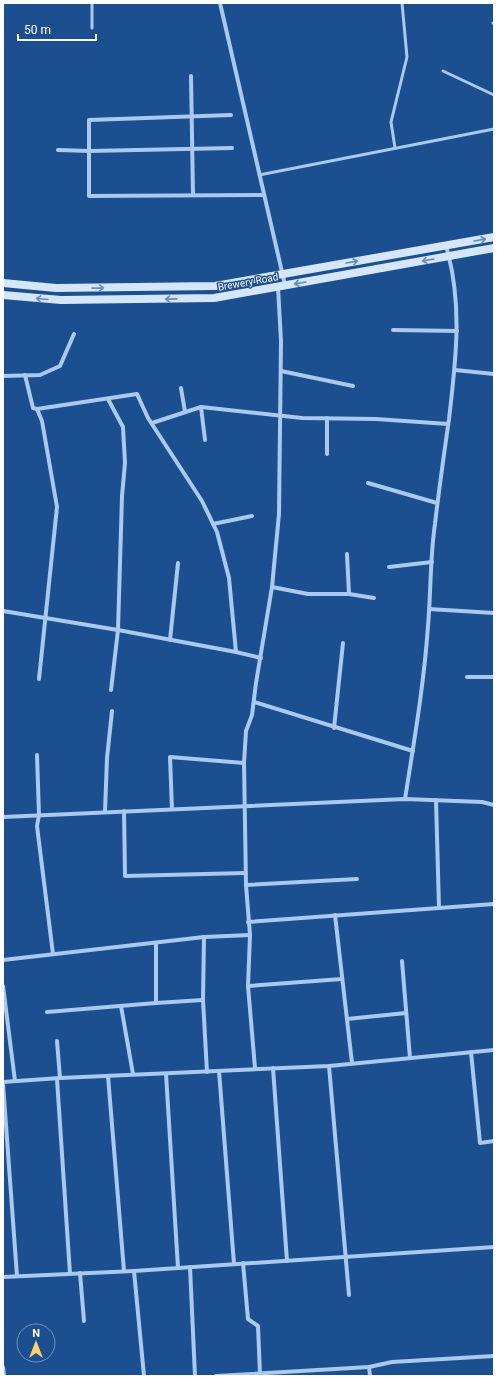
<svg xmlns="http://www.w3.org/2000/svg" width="497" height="1379" viewBox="0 0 497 1379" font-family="Roboto,sans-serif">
	<rect width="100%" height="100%" fill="#1b4f8f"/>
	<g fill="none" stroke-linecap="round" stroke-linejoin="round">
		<g stroke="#a9c9ee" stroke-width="3">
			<path d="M92 3V28"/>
			<path d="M493 23H494"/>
			<path d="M443 71 494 95"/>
			<path d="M395 148 391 122 407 57 402 3"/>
			<path d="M259 175 494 129"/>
		</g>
		<g stroke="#a9c9ee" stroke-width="4">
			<path d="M220 3 285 285"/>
			<path d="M191 76 193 195"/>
			<path d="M231 115 89 120V196L263 195"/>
			<path d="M58 150 89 151 232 148"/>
			<path d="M393 330 457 331"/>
			<path d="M455 370 494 374"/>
			<path d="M281 371 353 386"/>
			<path d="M25 375 33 408 37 409 137 394 148 418 202 501 217 532 229 578 236 652"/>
			<path d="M3 376 40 375 60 366 74 334"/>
			<path d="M181 388 185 412"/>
			<path d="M108 399 123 427 125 463 122 496 118 630 111 690"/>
			<path d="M201 407 205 440"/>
			<path d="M37 409 42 421 57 507 39 679"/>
			<path d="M152 423 201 407 302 418 376 419 448 424"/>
			<path d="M327 454V418"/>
			<path d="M368 483 437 503"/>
			<path d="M213 524 252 516"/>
			<path d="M347 554 349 594"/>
			<path d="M389 567 432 562"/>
			<path d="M272 587 308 594H349L374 598"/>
			<path d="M429 609 494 613"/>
			<path d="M3 611 118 630 236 652 261 658"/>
			<path d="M170 640 178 563"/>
			<path d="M467 677H494"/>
			<path d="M254 702 413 751"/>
			<path d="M334 728 343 643"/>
			<path d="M37 755 39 815 37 826 53 954"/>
			<path d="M405 799C414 742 424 684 428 626 431 592 430 557 435 524 439 489 444 454 449 419 456 360 463 303 446 246"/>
			<path d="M436 800 439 908"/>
			<path d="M172 809 170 757 244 763"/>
			<path d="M124 811 125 876 245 873"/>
			<path d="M105 812 107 758 112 711"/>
			<path d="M3 817 405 799 482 802 494 805"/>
			<path d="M246 885 357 879"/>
			<path d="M335 915 352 1063"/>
			<path d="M248 922 494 904"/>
			<path d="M204 937 203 1000 207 1072"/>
			<path d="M156 943V1003L203 1000"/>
			<path d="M3 960 204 937 250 935"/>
			<path d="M402 961 410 1058"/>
			<path d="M3 986 15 1081"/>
			<path d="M248 986 342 979"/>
			<path d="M121 1006 133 1074"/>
			<path d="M47 1012 156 1003"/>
			<path d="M347 1019 406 1013"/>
			<path d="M57 1041 60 1078"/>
			<path d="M471 1052 480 1143 494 1141"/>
			<path d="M329 1066 349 1295"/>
			<path d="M255 1068 248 986 250 935 246 885 244 763 246 731 252 715 256 683 272 587 279 514 281 341 278 287"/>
			<path d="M273 1068 287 1261"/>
			<path d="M219 1071 234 1264"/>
			<path d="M166 1074 178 1268"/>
			<path d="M108 1076 124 1271"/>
			<path d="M57 1079 70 1274"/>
			<path d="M3 1082 60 1078 329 1066 494 1050"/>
			<path d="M3 1084 17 1276"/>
			<path d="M243 1263 248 1319 258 1326 260 1374"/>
			<path d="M190 1267 195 1376"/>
			<path d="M134 1271 144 1376"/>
			<path d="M80 1273 84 1321"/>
			<path d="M3 1277 134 1271 494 1247"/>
			<path d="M3 1367 4 1376"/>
			<path d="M369 1367 370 1376"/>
			<path d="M216 1376 369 1367 392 1362 494 1356"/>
		</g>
		<g stroke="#d6e6fa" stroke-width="8">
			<path d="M3 283 56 288 215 286 494 237"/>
			<path d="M3 295 61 300 214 298 494 248"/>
		</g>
	</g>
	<defs><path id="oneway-shaft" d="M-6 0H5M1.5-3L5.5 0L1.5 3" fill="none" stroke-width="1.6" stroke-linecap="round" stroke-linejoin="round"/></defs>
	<g stroke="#668bba">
		<use href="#oneway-shaft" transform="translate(480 240) rotate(-10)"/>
		<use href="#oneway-shaft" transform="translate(428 260) rotate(170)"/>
		<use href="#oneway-shaft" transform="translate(352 262) rotate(-10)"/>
		<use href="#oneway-shaft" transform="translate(300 283) rotate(170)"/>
		<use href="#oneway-shaft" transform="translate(98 288) rotate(-1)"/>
		<use href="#oneway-shaft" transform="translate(42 299) rotate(-175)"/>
		<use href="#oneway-shaft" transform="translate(171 299) rotate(179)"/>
	</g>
	<g text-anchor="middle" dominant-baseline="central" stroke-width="3" stroke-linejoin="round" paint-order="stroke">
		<g font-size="10" fill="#fff" stroke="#1b4f8f">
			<text transform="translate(248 282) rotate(-10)">Brewery Road</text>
		</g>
	</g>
	<rect width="497" height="1379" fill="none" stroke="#ffffff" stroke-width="8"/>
	<g transform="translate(36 1343)"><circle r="19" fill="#1b4f8f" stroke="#7695bc"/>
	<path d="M0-3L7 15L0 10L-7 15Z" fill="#ffd166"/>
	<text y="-6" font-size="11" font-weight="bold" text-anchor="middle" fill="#ffffff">N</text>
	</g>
	<path d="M18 34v6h78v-6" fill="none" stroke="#ffffff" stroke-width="2"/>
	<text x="24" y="34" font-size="12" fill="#ffffff" stroke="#1b4f8f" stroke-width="3" paint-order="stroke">50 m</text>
</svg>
